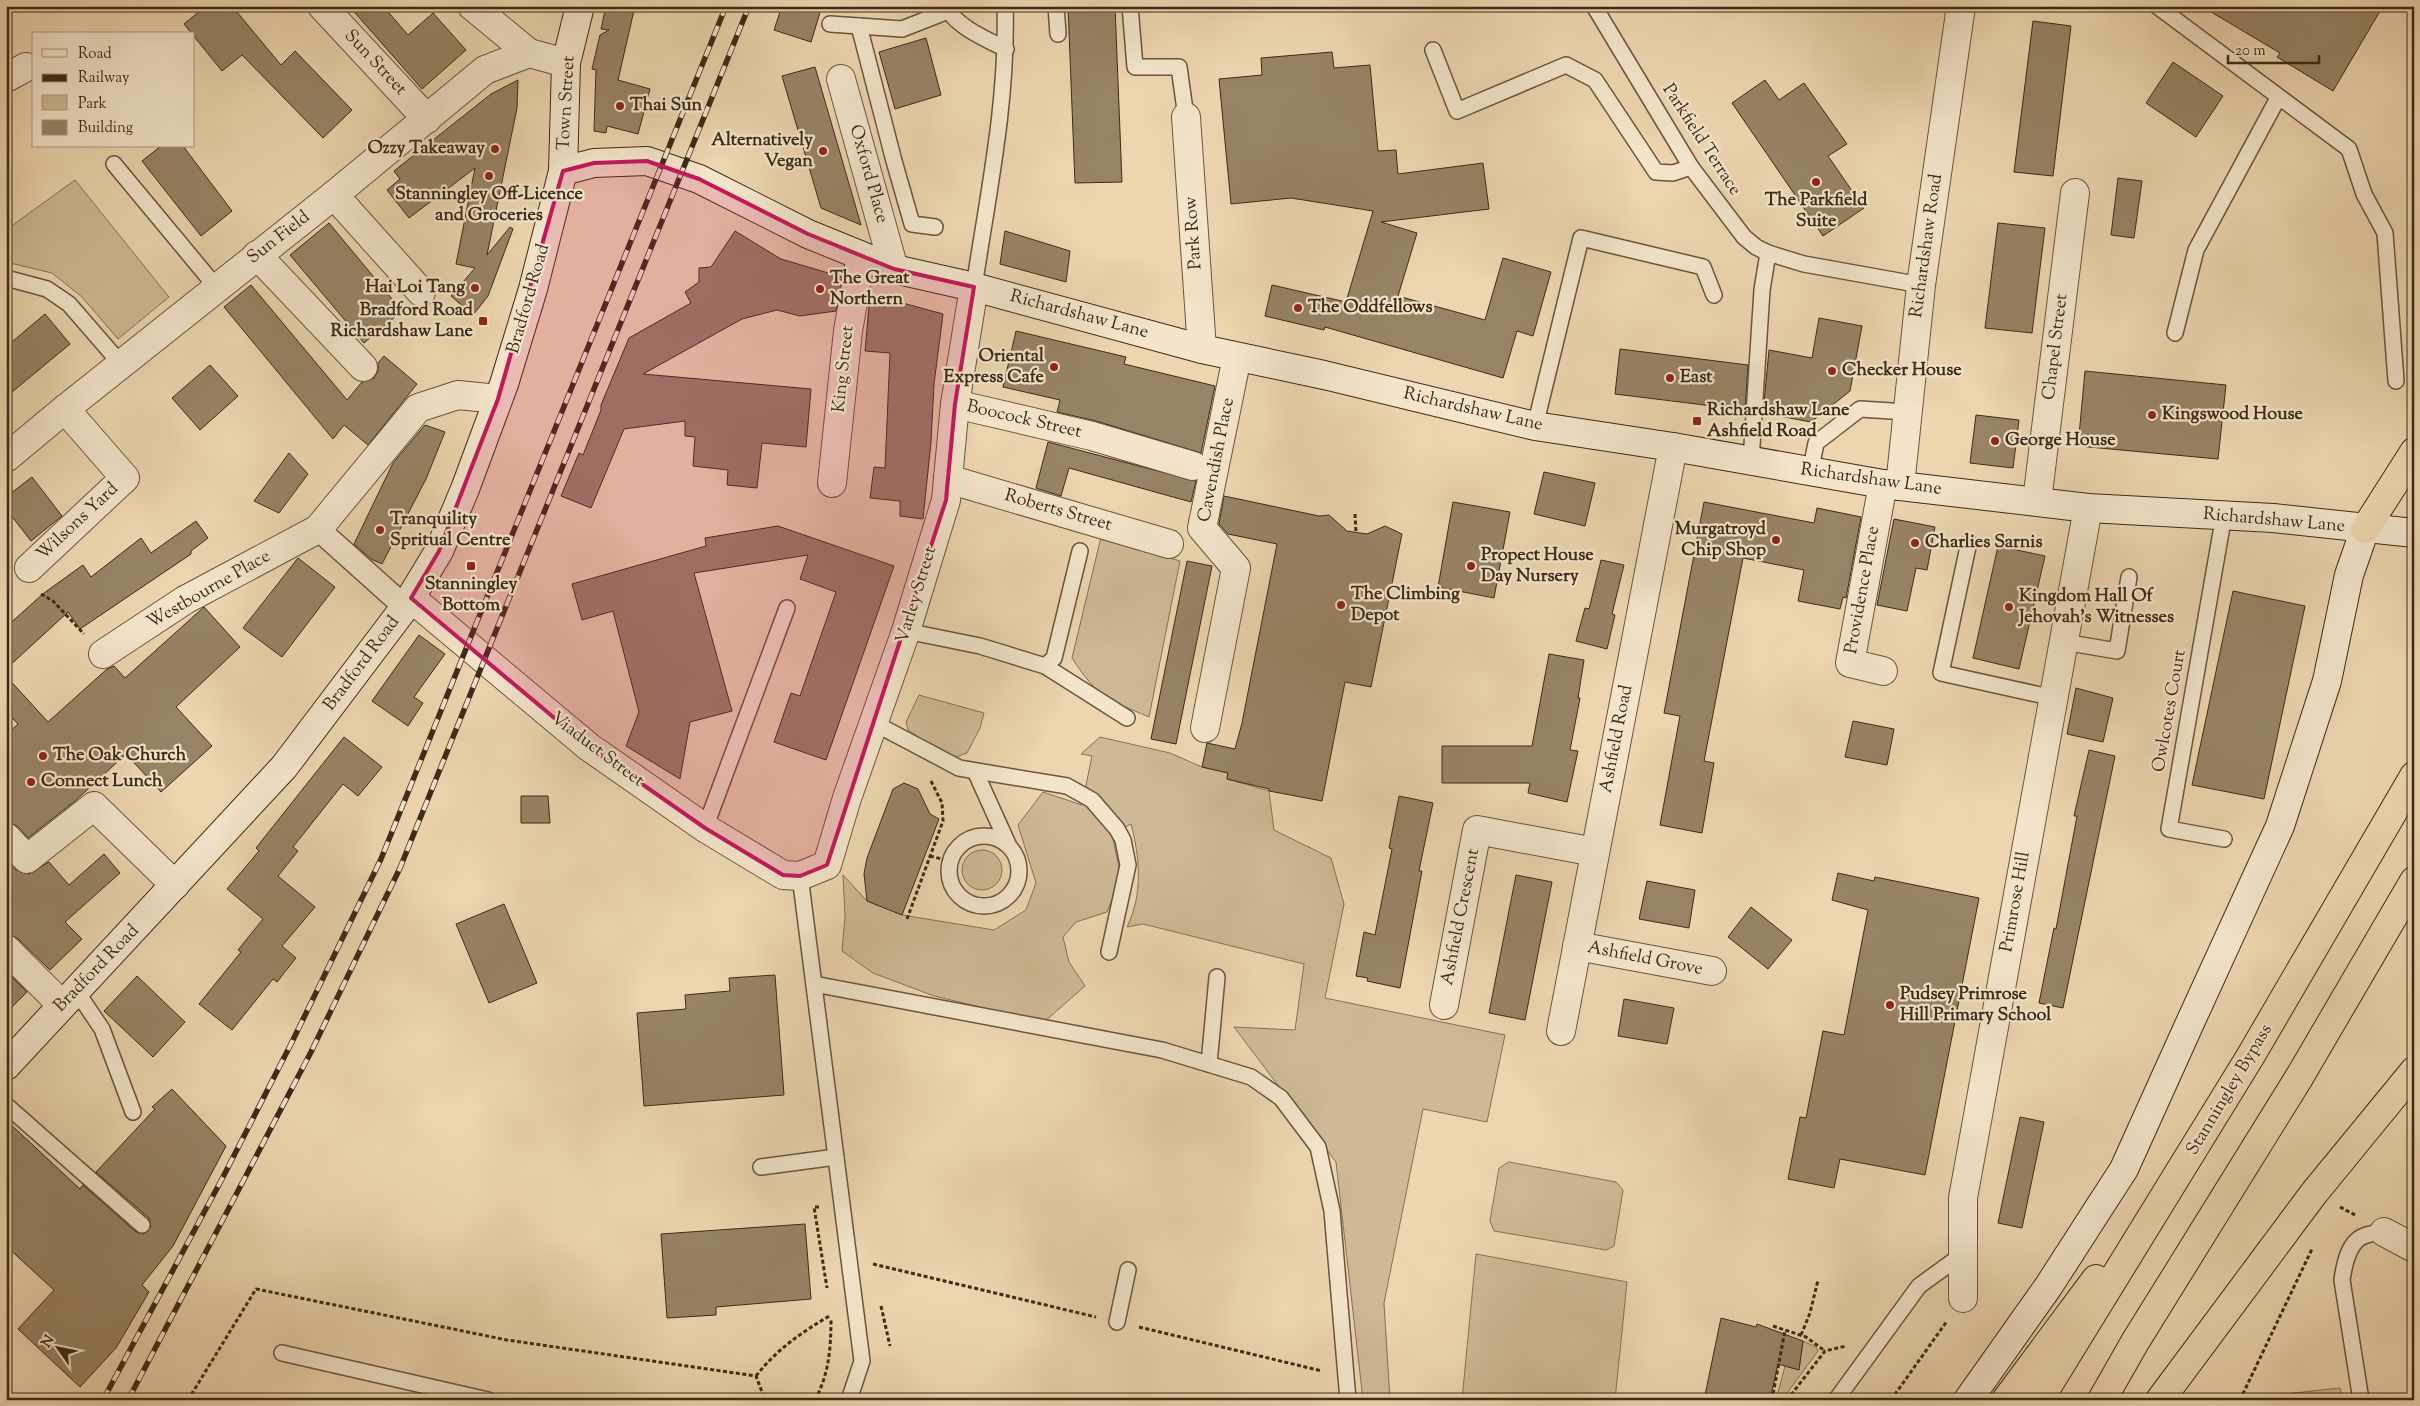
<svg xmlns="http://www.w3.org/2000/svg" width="2420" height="1406" viewBox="0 0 2420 1406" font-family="'Sorts Mill Goudy',serif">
	<rect width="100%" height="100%" fill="#ecd5af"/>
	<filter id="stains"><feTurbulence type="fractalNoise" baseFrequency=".004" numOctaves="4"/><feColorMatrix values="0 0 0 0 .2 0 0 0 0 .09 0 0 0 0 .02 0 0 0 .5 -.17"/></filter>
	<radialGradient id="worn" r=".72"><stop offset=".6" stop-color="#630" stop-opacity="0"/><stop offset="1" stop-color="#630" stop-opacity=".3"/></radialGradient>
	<g fill="#ceb895" stroke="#867156">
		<path d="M75 180 169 297 118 339 82 297 52 273 6 262V230Z"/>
		<path d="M1101 537 1180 561 1149 717C1107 699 1098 698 1072 658Z"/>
		<path d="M919 695 984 713 980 728 967 753 951 759 908 730 906 722Z"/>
		<path d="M1100 737 1170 753 1202 767 1228 773 1227 779 1269 791 1274 830 1331 858 1344 904 1325 998 1505 1035 1487 1122 1423 1109 1384 1303 1390 1400H1363L1336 1162 1234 1027 1295 1030 1304 964 1143 924 1127 927C1143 895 1140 857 1131 824L1112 834 1121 877 1107 912 1076 922 1063 937 1069 962 1085 986 1044 1022 934 996 873 973 842 951 845 916 843 875 867 901 902 915 994 930 1026 910 1036 883 1018 825 1043 792 1082 805 1092 756 1081 754Z"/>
		<circle cx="982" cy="870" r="20"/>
		<path d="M1509 1162 1616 1182 1623 1190 1614 1246 1606 1250 1494 1231 1490 1221 1499 1168Z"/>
		<path d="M1476 1254 1627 1282 1615 1400H1462Z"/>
		<path d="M1803 1341 1816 1347 1818 1351 1782 1400H1776L1785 1366 1799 1370Z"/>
		<path d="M2340 1388 2343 1400H2252L2257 1397Z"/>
	</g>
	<g fill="#988366" stroke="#3e2a17">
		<path d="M206 6H232L281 65 295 51 352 110 323 138 242 55 222 71 184 24Z"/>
		<path d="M349 6H383L408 35 433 13 466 50 422 89Z"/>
		<path d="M606 6H635L618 80 650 89 638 134 607 126 606 133 594 131 596 70 592 69 600 35 609 30 601 29Z"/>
		<path d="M782 6H822L811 42 774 30Z"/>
		<path d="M1068 6H1115L1122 182 1075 183Z"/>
		<path d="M2201 6H2383L2333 91 2277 57 2280 53Z"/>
		<path d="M2033 21 2071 26 2053 176 2014 172Z"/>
		<path d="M926 38 941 95 895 109 879 52Z"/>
		<path d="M1332 52 1334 68 1370 65 1378 151 1396 150 1398 174 1483 163 1489 209 1381 222 1417 233 1398 296 1485 320 1503 258 1551 272 1533 336 1517 331 1503 378 1325 327 1324 330 1265 316 1272 285 1346 302 1373 211 1291 198 1231 204 1219 79 1262 75 1261 58Z"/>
		<path d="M2173 62 2223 96 2196 137 2146 103Z"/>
		<path d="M815 67 861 225 821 208 782 76Z"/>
		<path d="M518 80 517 108 487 255 510 227 513 229 488 296 473 315 451 296 475 268 456 264 475 168 409 218 387 190 400 179 394 171 491 94Z"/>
		<path d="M1765 80 1779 100 1804 83 1847 144 1828 156 1864 208 1823 236 1732 103Z"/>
		<path d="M161 146H183L232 211 201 236 142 161Z"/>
		<path d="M2118 178 2142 181 2134 238 2111 235Z"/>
		<path d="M329 223 402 311 364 343 290 255Z"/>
		<path d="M1998 223 2045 228 2032 333 1985 328Z"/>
		<path d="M735 231 781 259 842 277 836 311 800 316 777 310 742 319 643 374 811 389 806 447 762 443 757 488 727 485 728 470 693 466 695 437 685 436V421L624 429 591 508 561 496 579 453 583 455 601 410V405L629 338 691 303 685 292 699 282V268L711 267Z"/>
		<path d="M1005 231 1070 251 1066 282 1000 264Z"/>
		<path d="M251 285 347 400 362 382 374 378 378 371V363L384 356 417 384 368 445 344 425 333 439 224 307Z"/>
		<path d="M870 294 943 314 934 384 931 442 923 519 900 516V501L870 498 874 467 885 468 890 353 865 351Z"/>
		<path d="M45 314 70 344 6 397V347Z"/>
		<path d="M1819 318 1862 326 1850 391 1811 422 1763 413 1769 350 1812 358Z"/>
		<path d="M1016 331 1126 357 1124 364 1215 386 1201 453 1096 421 1057 412 1060 400 1003 387Z"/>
		<path d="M1620 349 1748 365 1745 410 1615 394Z"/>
		<path d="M210 365 238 396 200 430 172 398Z"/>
		<path d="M2085 371 2226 385 2218 459 2078 446Z"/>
		<path d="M1976 415 2019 420 2013 468 1970 463Z"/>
		<path d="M425 425 445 432 426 479 382 564 371 559 354 544 393 463Z"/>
		<path d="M1048 442 1196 481 1191 502 1069 468 1061 496 1036 488Z"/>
		<path d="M289 453 308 474 279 513 254 501Z"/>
		<path d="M1544 472 1595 483 1585 526 1534 514Z"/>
		<path d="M32 477 62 516 31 541 6 509V497Z"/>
		<path d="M1224 496 1319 516 1329 515 1347 531 1367 534 1385 526 1402 534 1371 687 1345 682 1322 801 1269 791V789L1227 779 1228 773 1202 767 1207 743 1235 749 1242 723 1277 544 1228 534 1219 524Z"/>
		<path d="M1453 502 1510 512 1494 598 1438 587Z"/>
		<path d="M1704 502 1814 523 1817 508 1861 517 1846 598 1843 597 1840 609 1798 601 1804 570 1743 558 1704 761 1714 763 1702 833 1660 825 1680 716 1664 713Z"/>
		<path d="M1894 519 1935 527 1927 570 1916 568 1907 611 1877 605Z"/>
		<path d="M196 521 208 538 191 551V554L80 629 68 612 6 669V627L44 593 83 565 91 577 141 538 151 553Z"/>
		<path d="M778 526 894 566 826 760 774 742 791 693 800 696 836 592 800 579 808 555 694 573 732 711 690 722 680 779 626 746 639 712 613 611 582 620 572 584 706 546 705 538Z"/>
		<path d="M1998 546 2045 556 2019 669 1973 658Z"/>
		<path d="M298 558 335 587 282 657 243 628Z"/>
		<path d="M1601 560 1624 565 1612 614 1615 615 1607 649 1576 641 1585 608 1589 609Z"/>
		<path d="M1187 561 1212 566 1176 744 1151 739Z"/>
		<path d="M2233 591 2305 606 2264 799 2192 785Z"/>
		<path d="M204 607 240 647 176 707 212 746 161 792 126 754 75 801 28 838 17 826 6 822V735L18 724 6 712V676L48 722 107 669 114 666 125 678Z"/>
		<path d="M419 635 445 654 414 697 423 703 408 726 372 701Z"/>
		<path d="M1549 654 1584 660 1578 698H1580L1570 750 1578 751 1567 802 1528 793 1530 783H1442V746H1532Z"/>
		<path d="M2076 688 2113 698 2103 742 2067 734Z"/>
		<path d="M1853 721 1894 729 1887 765 1845 757Z"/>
		<path d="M344 737 382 767 358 796 343 784 293 847 298 851 278 876 315 907 282 946 296 958 277 982 273 979 232 1030 199 1004 241 952 238 950 263 919 227 889 259 851 256 848Z"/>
		<path d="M2089 750 2115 756 2063 1008 2039 1003 2054 928 2056 929 2077 816H2074Z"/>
		<path d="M904 783 918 789 930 814 939 819 902 915 867 901 864 874 867 858 893 789Z"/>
		<path d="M521 796H548L550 823H521Z"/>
		<path d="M1399 796 1433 803 1419 871H1422L1400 988 1367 981 1368 978 1356 976 1364 932 1375 935 1392 849 1389 848Z"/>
		<path d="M104 854 120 873 65 922 82 939 50 970 17 938 6 934V860L16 870 29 874 49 862 69 885Z"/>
		<path d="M1838 873 1874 881 1875 877 1979 898 1925 1175 1840 1159 1834 1188 1788 1179 1800 1117 1806 1118 1823 1031 1844 1035 1868 910 1832 900Z"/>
		<path d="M1516 875 1552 882 1525 1020 1489 1013Z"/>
		<path d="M1647 881 1695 890 1689 928 1639 919Z"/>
		<path d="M504 904 537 983 489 1003 456 924Z"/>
		<path d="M1751 907 1792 940 1768 969 1728 937Z"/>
		<path d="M6 971 27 992 6 1013Z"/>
		<path d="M775 975 784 1095 644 1106 637 1013 686 1009 685 995 730 991 729 978Z"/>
		<path d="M137 976 185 1022 153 1057 104 1011Z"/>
		<path d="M1624 999 1674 1008 1667 1044 1618 1036Z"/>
		<path d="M172 1089 226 1146 173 1246 142 1285 149 1292 116 1348 80 1387 18 1329 54 1290 6 1246V1120L80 1189 83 1185 136 1232 144 1234 151 1227 149 1218 96 1172 155 1109 152 1107Z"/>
		<path d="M2020 1117 2044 1122 2022 1228 1998 1223Z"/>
		<path d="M805 1224 811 1299 716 1307V1315L667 1318 661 1234Z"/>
		<path d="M1721 1318 1756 1327 1757 1324 1803 1341 1799 1370 1778 1364 1770 1400H1704Z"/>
	</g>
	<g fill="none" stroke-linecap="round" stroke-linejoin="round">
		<g stroke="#6a553d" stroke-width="18">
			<g id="service">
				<path d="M947 6C952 25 990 41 1006 49"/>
				<path d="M1056 6 1058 34"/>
				<path d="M1130 6 1135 67H1179L1186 117"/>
				<path d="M1594 6 1691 167 1744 237 1756 247 1768 253 1804 264 1921 285"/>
				<path d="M2157 6 2349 149 2364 194 2385 233 2396 381"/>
				<path d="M830 24 902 29 948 11"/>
				<path d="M859 26 894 161 912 224 935 227"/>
				<path d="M1433 50 1457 111 1566 65 1595 80 1656 172 1673 173 1691 167"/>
				<path d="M114 164 217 288"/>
				<path d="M6 278 47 289 69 304 121 364"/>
				<path d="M974 287C988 194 1008 101 1005 6"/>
				<path d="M2175 333 2196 250 2278 98"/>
				<path d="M1535 426 1581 238 1703 267 1714 295"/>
				<path d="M1751 461 1762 290 1768 253"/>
				<path d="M1810 473 1816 443 1860 409 1907 412"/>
				<path d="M1969 542 1941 673 2054 698"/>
				<path d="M906 631 980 646 1045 666 1127 718"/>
				<path d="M2064 642 2117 651 2129 577"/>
				<path d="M1045 666 1054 658 1080 551"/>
				<path d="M874 723 959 768 1067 786 1092 800 1117 829 1123 840 1128 865 1109 952"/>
				<path d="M975 771 1008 844"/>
				<path d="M705 828 787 608"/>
				<circle cx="984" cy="871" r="35"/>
				<path d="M2224 839 2169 829 2224 515"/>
				<path d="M800 876 862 1361 849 1400"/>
				<path d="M814 984 1162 1050 1251 1077 1281 1098 1318 1147 1332 1211 1348 1400"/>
				<path d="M77 992 102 1029 133 1112"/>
				<path d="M1209 1064 1217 977"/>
				<path d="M6 1105 142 1225"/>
				<path d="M761 1167 836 1157"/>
				<path d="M1117 1322 1128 1270"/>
				<path d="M282 1353 488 1400"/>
				<path d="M1836 1400 1919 1286 1963 1254"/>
				<path d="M2361 1400 2342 1280C2344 1266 2348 1242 2364 1236 2370 1233 2378 1233 2384 1232"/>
			</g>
		</g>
		<g stroke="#6a553d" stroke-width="25">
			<path id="pedestrian" d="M318 529 405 607"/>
		</g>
		<g stroke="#6a553d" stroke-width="30">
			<g id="minor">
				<path d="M322 6 427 119"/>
				<path d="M472 6 529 53"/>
				<path d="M6 78 26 67"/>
				<path d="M841 79 894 269"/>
				<path d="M1186 117 1202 349"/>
				<path d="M334 195 421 292"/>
				<path d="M257 255 363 367"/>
				<path d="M955 404 1092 436 1193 466"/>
				<path d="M6 458 65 409 334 195 485 70 529 53 566 63"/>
				<path d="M948 479 1169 544"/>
				<path d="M832 483 848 331 861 256"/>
				<path d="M1883 484 1850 663 1883 671"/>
				<path d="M1900 486 1921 285 1961 6"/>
				<path d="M2037 501 2075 193"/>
				<path d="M29 568 125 478 65 409"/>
				<path d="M411 598 589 747 705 828 783 875 800 876 827 865 847 798 906 631 946 500 955 404 974 287"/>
				<path d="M103 654 185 600 318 529 418 408 458 395 498 399"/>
				<path d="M1205 728 1236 568 1202 528 1237 357"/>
				<path d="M6 837 27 859 94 806 175 885"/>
				<path d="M1577 946 1712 971"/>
				<path d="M6 949 62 1005"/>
				<path d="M1444 1005 1477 830 1595 852"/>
				<path d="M1561 1031 1673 447"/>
				<path d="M2384 1232 2414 1248"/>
				<path d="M1963 1298V1198L2088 508"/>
			</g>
		</g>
		<g stroke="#3e2a17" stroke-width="30">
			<g id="secondary">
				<path d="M563 171 594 163 647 161 699 179 808 234 894 269 974 287 1202 349 1324 375 1535 426 1673 447 1883 484 2088 508 2273 518 2414 533"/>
				<path d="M6 1066 284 767 405 607 439 551 465 489 504 384 533 289 563 171 566 63 580 6"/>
				<path d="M1968 1400 2048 1287 2124 1169 2189 1025 2280 826 2327 681 2349 575 2365 529"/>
			</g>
		</g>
		<g stroke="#3e2a17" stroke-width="30">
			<g id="trunk">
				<path d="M2365 529 2414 452"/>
				<path d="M2006 1400 2096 1279"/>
				<path d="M2039 1400 2250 1057 2414 776"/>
				<path d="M2102 1400 2135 1342 2300 1076 2414 881"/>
				<path d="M2160 1400 2314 1193 2414 1071"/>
			</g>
		</g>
		<g stroke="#3e2a17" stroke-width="3" stroke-dasharray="4 2.5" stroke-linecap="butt">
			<path d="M1355 514 1356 532"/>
			<path d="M41 594 53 601 84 634"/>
			<path d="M930 856 949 861"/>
			<path d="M907 919 943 821 942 803 931 781"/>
			<path d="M819 1207H814L827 1288"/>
			<path d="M2340 1207 2355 1215"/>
			<path d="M873 1264 1096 1317"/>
			<path d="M881 1306 890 1346"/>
			<path d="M1773 1326 1806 1337 1825 1351"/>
			<path d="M1139 1327 1322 1371"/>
			<path d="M1801 1335 1810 1313 1818 1280"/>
			<path d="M756 1376C777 1349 802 1332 831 1315"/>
			<path d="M188 1400 256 1289 507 1340 756 1376 765 1400"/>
			<path d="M815 1400C829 1374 831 1348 831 1318"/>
			<path d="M1772 1400 1785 1330"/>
			<path d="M1787 1400 1825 1351 1846 1346"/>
			<path d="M1891 1400 1947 1321"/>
			<path d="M2240 1400 2312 1249"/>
		</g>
		<use href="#service" stroke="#f3e4cb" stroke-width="15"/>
		<use href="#pedestrian" stroke="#f3e4cb" stroke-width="22"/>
		<use href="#minor" stroke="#f3e4cb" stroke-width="28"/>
		<use href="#secondary" stroke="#f3e4cb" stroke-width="28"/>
		<use href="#trunk" stroke="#ecd5af" stroke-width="28"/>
		<g stroke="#3e2a17" stroke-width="5.5">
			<g id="rail">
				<path d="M103 1400 222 1179 292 1042 381 859 726 6"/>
				<path d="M128 1400 311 1052 400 868 749 6"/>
			</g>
		</g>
		<use href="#rail" stroke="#f3e4cb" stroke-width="4" stroke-dasharray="11" stroke-linecap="butt"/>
	</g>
	<path fill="#c2185b" fill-opacity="0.2" stroke="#c2185b" stroke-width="4" stroke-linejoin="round" d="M647 161 699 179 808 234 894 269 974 287 955 404 946 500 827 865 800 876 783 875 705 828 589 747 411 598 439 551 498 399 563 171 594 163Z"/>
	<g fill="#8f2418" stroke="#f3e4cb" stroke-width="2">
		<circle cx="620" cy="106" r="5"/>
		<circle cx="495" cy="149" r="5"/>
		<circle cx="823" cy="151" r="5"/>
		<circle cx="489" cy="176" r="5"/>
		<circle cx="1816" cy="182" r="5"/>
		<circle cx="475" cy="288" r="5"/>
		<circle cx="820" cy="289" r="5"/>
		<circle cx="1298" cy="308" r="5"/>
		<rect x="478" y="316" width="10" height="10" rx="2.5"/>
		<circle cx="1054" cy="367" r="5"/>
		<circle cx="1832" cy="371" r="5"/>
		<circle cx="1670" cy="378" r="5"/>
		<circle cx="2152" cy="415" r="5"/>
		<rect x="1692" y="416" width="10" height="10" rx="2.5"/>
		<circle cx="1995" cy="441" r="5"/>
		<circle cx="380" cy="530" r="5"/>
		<circle cx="1776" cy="540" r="5"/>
		<circle cx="1915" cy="543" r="5"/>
		<rect x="466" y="561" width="10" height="10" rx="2.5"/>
		<circle cx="1471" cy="566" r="5"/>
		<circle cx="1341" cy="605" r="5"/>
		<circle cx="2009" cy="607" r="5"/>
		<circle cx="43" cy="756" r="5"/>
		<circle cx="31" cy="782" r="5"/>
		<circle cx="1890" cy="1005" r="5"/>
	</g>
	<g text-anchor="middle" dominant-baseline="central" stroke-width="4.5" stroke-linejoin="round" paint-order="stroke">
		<g font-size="18" fill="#3e2a17" stroke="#f3e4cb">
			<text transform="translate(375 63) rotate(47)">Sun Street</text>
			<text transform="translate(567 103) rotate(-87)">Town Street</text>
			<text transform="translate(1701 140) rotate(57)">Parkfield Terrace</text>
			<text transform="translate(868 174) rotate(74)">Oxford Place</text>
			<text transform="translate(1194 233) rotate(-94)">Park Row</text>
			<text transform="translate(279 238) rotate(-38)">Sun Field</text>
			<text transform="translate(1927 246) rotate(-82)">Richardshaw Road</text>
			<text transform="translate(529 299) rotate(-74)">Bradford Road</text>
			<text transform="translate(1079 315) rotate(15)">Richardshaw Lane</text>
			<text transform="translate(2056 347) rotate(-83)">Chapel Street</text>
			<text transform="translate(844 369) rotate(-84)">King Street</text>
			<text transform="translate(1473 410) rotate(13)">Richardshaw Lane</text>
			<text transform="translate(1024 420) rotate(13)">Boocock Street</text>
			<text transform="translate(1217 460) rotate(-79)">Cavendish Place</text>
			<text transform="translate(1871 480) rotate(8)">Richardshaw Lane</text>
			<text transform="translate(1058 511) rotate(16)">Roberts Street</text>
			<text transform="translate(2274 521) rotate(5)">Richardshaw Lane</text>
			<text transform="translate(78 522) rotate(-43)">Wilsons Yard</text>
			<text transform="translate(209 590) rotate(-30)">Westbourne Place</text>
			<text transform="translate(1863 590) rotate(-80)">Providence Place</text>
			<text transform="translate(917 595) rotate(-73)">Varley Street</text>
			<text transform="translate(362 664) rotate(-53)">Bradford Road</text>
			<text transform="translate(2170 711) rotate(-80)">Owlcotes Court</text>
			<text transform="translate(1617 739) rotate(-79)">Ashfield Road</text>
			<text transform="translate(597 750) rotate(37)">Viaduct Street</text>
			<text transform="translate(2016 902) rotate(-80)">Primrose Hill</text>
			<text transform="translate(1461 917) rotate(-79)">Ashfield Crescent</text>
			<text transform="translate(1645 959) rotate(11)">Ashfield Grove</text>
			<text transform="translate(97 969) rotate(-46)">Bradford Road</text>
			<text transform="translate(2230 1090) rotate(-59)">Stanningley Bypass</text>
		</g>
		<g font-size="18" font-weight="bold" fill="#3e2a17" stroke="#f3e4cb" text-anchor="start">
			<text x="630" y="106">Thai Sun</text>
			<text x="813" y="141" text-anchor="end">Alternatively<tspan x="813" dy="21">Vegan</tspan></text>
			<text x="485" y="149" text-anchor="end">Ozzy Takeaway</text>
			<text x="489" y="195" text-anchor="middle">Stanningley Off-Licence<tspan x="489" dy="21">and Groceries</tspan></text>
			<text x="1816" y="201" text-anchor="middle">The Parkfield<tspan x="1816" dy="21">Suite</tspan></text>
			<text x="830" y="279">The Great<tspan x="830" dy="21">Northern</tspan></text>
			<text x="465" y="288" text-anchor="end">Hai Loi Tang</text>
			<text x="1308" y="308">The Oddfellows</text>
			<text x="473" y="311" text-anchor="end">Bradford Road<tspan x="473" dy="21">Richardshaw Lane</tspan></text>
			<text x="1044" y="357" text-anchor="end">Oriental<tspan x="1044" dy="21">Express Cafe</tspan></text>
			<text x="1842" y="371">Checker House</text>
			<text x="1680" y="378">East</text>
			<text x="1707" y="411">Richardshaw Lane<tspan x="1707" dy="21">Ashfield Road</tspan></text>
			<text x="2162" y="415">Kingswood House</text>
			<text x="2005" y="441">George House</text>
			<text x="390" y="520">Tranquility<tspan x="390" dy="21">Spritual Centre</tspan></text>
			<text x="1766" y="530" text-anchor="end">Murgatroyd<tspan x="1766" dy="21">Chip Shop</tspan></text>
			<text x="1925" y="543">Charlies Sarnis</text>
			<text x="1481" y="556">Propect House<tspan x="1481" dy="21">Day Nursery</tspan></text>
			<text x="471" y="585" text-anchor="middle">Stanningley<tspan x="471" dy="21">Bottom</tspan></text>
			<text x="1351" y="595">The Climbing<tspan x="1351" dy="21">Depot</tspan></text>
			<text x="2019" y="597">Kingdom Hall Of<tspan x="2019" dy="21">Jehovah's Witnesses</tspan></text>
			<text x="53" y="756">The Oak Church</text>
			<text x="41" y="782">Connect Lunch</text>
			<text x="1900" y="995">Pudsey Primrose<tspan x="1900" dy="21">Hill Primary School</tspan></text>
		</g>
	</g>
	<rect width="2420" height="1406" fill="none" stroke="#ecd5af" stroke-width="25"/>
	<rect x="8" y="8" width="2405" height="1391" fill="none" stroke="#3e2a17" stroke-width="2.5"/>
	<rect x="12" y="12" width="2395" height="1381" fill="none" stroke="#3e2a17"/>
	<rect x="32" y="32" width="162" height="115" fill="#f3e4cb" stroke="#ab9a83"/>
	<rect x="42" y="49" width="25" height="8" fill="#f3e4cb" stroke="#ab9a83"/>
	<text x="78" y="58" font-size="15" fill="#3e2a17">Road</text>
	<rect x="42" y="74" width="25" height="8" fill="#3e2a17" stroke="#ab9a83"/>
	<text x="78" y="82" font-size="15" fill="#3e2a17">Railway</text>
	<rect x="42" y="95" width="25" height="15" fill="#ceb895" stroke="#ab9a83"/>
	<text x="78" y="108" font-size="15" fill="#3e2a17">Park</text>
	<rect x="42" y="120" width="25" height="15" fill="#988366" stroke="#ab9a83"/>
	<text x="78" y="132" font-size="15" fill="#3e2a17">Building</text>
	<g transform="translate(58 1348) rotate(303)" stroke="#f3e4cb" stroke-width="4" paint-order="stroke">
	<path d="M0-4L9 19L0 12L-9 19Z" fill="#3e2a17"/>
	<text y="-8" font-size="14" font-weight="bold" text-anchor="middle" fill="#3e2a17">N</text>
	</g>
	<path d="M2228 55v8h91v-8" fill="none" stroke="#3e2a17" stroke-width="2.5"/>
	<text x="2235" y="55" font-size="15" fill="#3e2a17" stroke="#f3e4cb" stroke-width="4" paint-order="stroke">20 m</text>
	<rect width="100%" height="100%" filter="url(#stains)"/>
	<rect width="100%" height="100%" fill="url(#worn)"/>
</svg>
